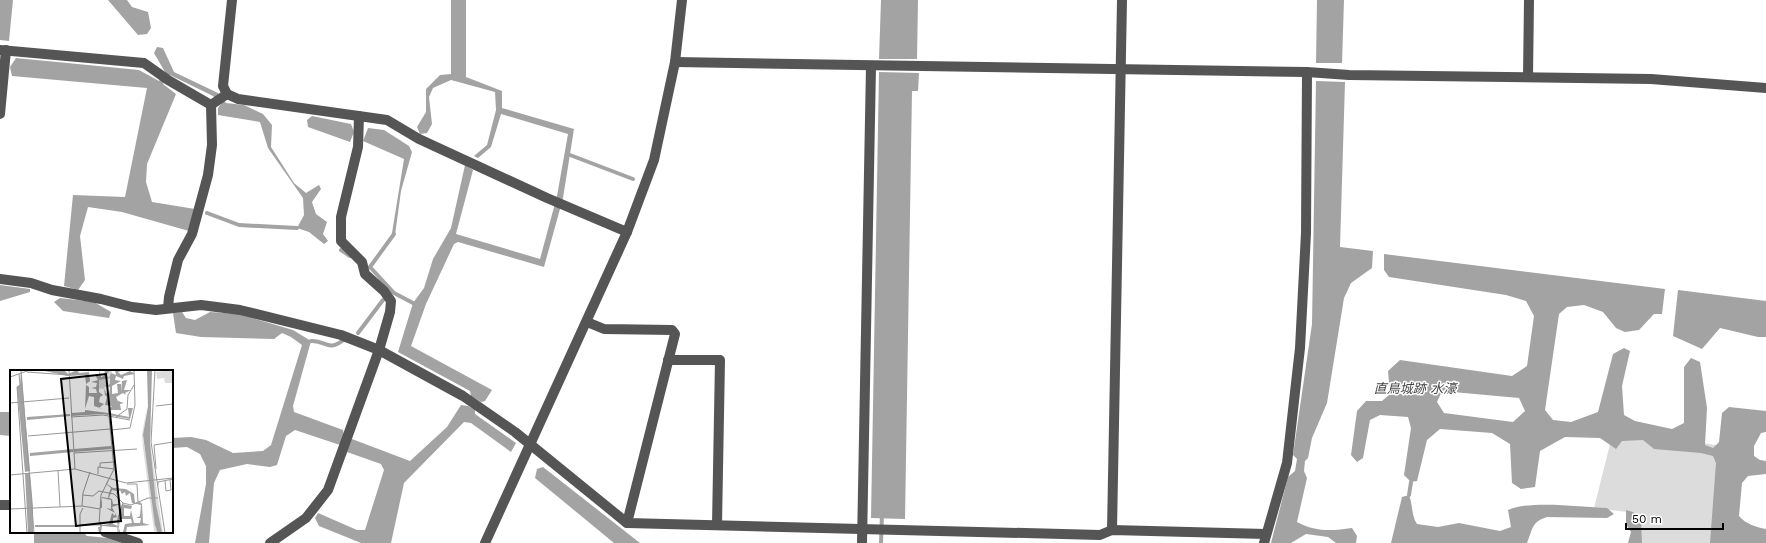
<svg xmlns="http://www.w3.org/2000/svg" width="1766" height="543" viewBox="0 0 1766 543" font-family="'Work Sans','Noto Sans JP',sans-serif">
	<rect width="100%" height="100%" fill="#fff"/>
	<path fill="#dcdcdc" d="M1614 428 1721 446 1714 524 1766 543H1633L1634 538 1627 512 1594 508Z"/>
	<g fill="#a3a3a3" fill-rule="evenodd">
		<path d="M0 0H13L9 41 0 40Z"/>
		<path d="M108 0H127L132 7 148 12 151 28 147 34 138 35Z"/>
		<path d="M451 0H466V77L502 91V108L574 129 563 198 544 267 458 242 454 244 426 304 411 346 492 390 485 401 481 402 471 396 470 391 398 352 413 303 424 288 433 259 451 228 465 165 473 170 456 234 540 259 557 196 568 134 501 114 491 147 478 158 474 156 487 145 496 110 495 92 451 80 433 88 429 97 432 124 427 133 420 134 417 127 426 112V89L440 75 451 74Z"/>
		<path d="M881 0H918L917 59H879Z"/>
		<path d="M1317 0H1344L1342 63H1316Z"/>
		<path d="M157 47 163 48 174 72 218 93 226 103 244 105 263 114 272 125 271 147 294 183 306 193 319 185 321 189 312 202 316 214 327 222 323 234 328 241 324 244 309 232 297 228 304 215 303 198 268 148 260 122 218 115V108L221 104 213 96 170 75 163 84 176 94 147 164 146 182 152 202 195 209 189 231 122 212 88 207 80 236 85 280 78 290 64 286 73 195 125 197 147 88 12 76 10 67 16 58 139 70 159 81 165 72 154 53Z"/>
		<path d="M879 72 919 73 918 91H912L905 519 871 518Z"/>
		<path d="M1316 81 1345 82 1340 247 1373 251 1372 268 1351 283 1344 298 1327 403 1312 438 1308 458 1305 461 1304 471 1307 478 1297 522C1315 532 1332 531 1352 528L1357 536 1356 543H1336L1328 537 1306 534 1291 543H1271L1288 477 1295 471 1297 459 1293 455 1312 324Z"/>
		<path d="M312 116 351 124 354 132 350 142 308 127 307 120Z"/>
		<path d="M368 128 384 130 409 146 412 152 401 191 395 235 392 233 404 159 363 141Z"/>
		<path d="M1384 254 1665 289 1662 314H1654L1639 330 1625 332 1616 328 1603 312 1584 305 1567 307 1559 314 1545 410 1553 420 1571 422 1598 412 1613 354 1624 348 1630 351 1622 386 1624 415 1635 421 1672 429 1684 423V367L1691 358 1700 362 1707 408 1705 445 1713 448 1719 442 1722 413 1729 407 1766 411V432L1761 433 1754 446V456L1760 460 1766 461V474L1748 476 1742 483 1739 516C1746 524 1755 527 1766 529V543H1710L1716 463 1713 456 1701 453 1654 449 1643 440 1622 441 1616 449 1600 438 1565 437 1540 451 1535 487 1521 489 1512 483 1510 444 1492 433 1440 429 1427 440 1417 481 1411 482 1404 475 1411 428 1408 417 1380 415 1370 420 1363 458 1357 462 1351 455 1357 411 1366 401H1382L1390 394 1388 371 1400 360 1512 376 1527 366 1534 316 1526 301 1506 295 1389 277 1384 270ZM1442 391 1519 398 1525 411 1513 422 1444 413 1437 402Z"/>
		<path d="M0 285 30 289V292L0 301Z"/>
		<path d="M1678 290 1766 301V337H1758L1720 328 1702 349 1673 336Z"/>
		<path d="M60 298 94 302 111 312 109 318 63 311 54 302Z"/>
		<path d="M182 312 186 318 195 320 210 312 239 314 293 330 311 341 293 406 294 412 343 430 344 436 410 461 447 427 461 405 468 406 475 410V414L516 443 511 452 471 423 464 422 404 483 391 543H361L319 526 315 518 318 513 357 530H365L384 470 381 464 347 452 340 445 295 430 286 436 277 465 270 467 247 464 220 470 214 483 209 543H195L206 484V466L200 454 187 447 172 448V438L191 437 206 440 233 453 263 451 271 445 302 345 291 337 282 333 274 339 201 337 176 333 173 313Z"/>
		<path d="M0 412H11V436L0 435Z"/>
		<path d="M543 467 640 543H614L535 478 537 469Z"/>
		<path d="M1409 495C1413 505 1411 515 1417 524L1438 527 1459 523 1500 531 1511 527 1508 510C1529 500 1582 507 1607 508L1614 514 1607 518 1547 517C1531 522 1533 529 1527 543H1391L1402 497Z"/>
		<path d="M1626 510 1633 512 1641 520 1642 543H1628L1631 532 1626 524Z"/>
		<path d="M34 532H83L87 536 108 538 123 543H34Z"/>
	</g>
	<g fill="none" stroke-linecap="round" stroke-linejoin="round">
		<g stroke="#a3a3a3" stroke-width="4">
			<path d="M570 155 633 179"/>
			<path d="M207 213 239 225 297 228"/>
			<path d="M394 234 370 267 394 293 413 303"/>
			<path d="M341 250 350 256"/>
			<path d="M358 333 383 300"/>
			<path d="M311 341C327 340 327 353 345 339"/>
			<path d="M1409 495 1411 482"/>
			<path d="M881 543 882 513"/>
		</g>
		<g stroke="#555" stroke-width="10">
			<path d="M0 50 144 63 168 80 211 105"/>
			<path d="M675 62 1307 72 1349 75 1651 79 1766 88"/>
			<path d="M1528 77 1529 0"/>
			<path d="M227 94 238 99 387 120 419 139 547 198 627 232"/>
			<path d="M0 114 6 50"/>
			<path d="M0 279 31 283 52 290 101 299 132 307 156 310 201 305 240 310 341 335 379 350 463 396 515 432 627 523 1100 535 1112 530 1266 534"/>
			<path d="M168 308 169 297 178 260 192 234 208 175 212 145 211 105 227 94 223 86 232 0"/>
			<path d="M587 322 604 329 672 330 675 334 627 523"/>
			<path d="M668 360H720L717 525"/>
			<path d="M0 505H11"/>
			<path d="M1112 530 1122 0"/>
			<path d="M105 532 138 543"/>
			<path d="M270 543 306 518 328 490 379 350 390 312 391 301 384 291 365 274 362 262 341 241V217L358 147 359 116"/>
			<path d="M485 543 627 232 654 160 675 62 682 0"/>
			<path d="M862 543 871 66"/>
			<path d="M1264 543 1287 463 1300 348 1306 233 1307 72"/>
		</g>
	</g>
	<g text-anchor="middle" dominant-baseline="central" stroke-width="3" stroke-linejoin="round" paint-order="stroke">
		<g font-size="13" font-style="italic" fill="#444" stroke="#fff">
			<text x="1415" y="388">直鳥城跡 水濠</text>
		</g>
	</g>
	<g transform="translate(10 370)">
		<rect width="163" height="163" fill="#fff"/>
		<path d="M95 0H102L101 14 95 16 94 19 88 18V9H95ZM163 0V13H155L154 8 147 9 146 2ZM137 36 133 68 148 163 144 161 133 78 132 65ZM143 38 140 72 153 163 150 159 141 101 139 63Z" fill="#dcdcdc"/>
		<path d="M11 0 20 101 15 102 7 17 10 15ZM30 0H54L58 4 67 0 69 3 79 2 80 11 76 14 75 5 58 6ZM89 0 91 7 94 6 95 0 100 1 96 5 99 8 101 3 106 5 105 0H115L108 2 111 5 120 1 125 4 114 6 113 9 106 6 105 10 111 11 102 16V24L108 23 107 14H111V22L112 11 117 10 114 20H121L115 23 116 25 113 23 106 27 108 31 114 33 110 34 111 40H100L99 43 119 47 118 38H123L124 34 120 49 93 44 61 46V43L75 42V40L98 43V39L102 36 95 35 97 27 95 25 94 18 96 23 99 25 100 17 94 16 100 14V8L89 10V22L93 25 90 27 89 32 94 34 89 38 93 39 84 36V27L79 26 75 39 76 15 79 17V23H87L86 19 81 18 86 17 87 13 81 12 88 10 85 5 89 6ZM137 0H142L140 73 146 134 152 163H148L145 155 133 65 138 36ZM60 44V46L17 50V47ZM101 76 102 79 64 82V79ZM63 79V82L20 86V83ZM20 103 23 137V163H18L15 104ZM98 109 97 114 103 118 116 119 124 124 125 133 130 132 132 134 133 153 140 155 117 157 116 163H109V158L110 162H113L115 154 122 153 121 149H110L109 157 108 148 112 134 122 136 121 139 114 138V146H120L121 140 124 153H130L131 148H126L130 146 131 135 122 133 120 123 116 126 115 122 112 124 110 120 106 125 107 121 102 120 99 128 102 129 103 134H111L102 137 107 147 103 148V154L108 156H92L91 163H89L88 157H71H90V151L92 155 99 154 102 143 105 146V143L96 138 101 139V130L92 128V138H90L92 127 98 128 99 123 101 118 96 114ZM25 155H69V157H25Z" fill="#a3a3a3"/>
		<path fill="none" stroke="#999" stroke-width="1" d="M11 0 24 163M59 0 65 99M145 0 141 72 155 163M17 2 58 5M9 4 10 15 7 17 17 163M0 7 20 0M0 33 59 28M146 36 163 34M99 46 104 99 91 125 89 155 109 157M61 47 93 45 120 50M106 47 117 39 118 25 124 15M101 60 120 58 125 35 124 0M18 66 100 59M144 75 146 99M144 75 163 72M64 83 127 79M90 97V93L104 92M48 100 50 137M88 104V97L104 99M0 105 65 99 116 113 163 108M155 111 156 121 161 120 160 110M117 114H127L128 132M148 115V112L163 109M73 125 83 126 89 121 104 124 113 133 121 135 138 128H148M72 136 73 123 80 102M0 139 72 136 90 139M70 155H89M70 163V144L73 138M108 163V148L113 133"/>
		<path fill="#000" fill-opacity="0.15" stroke="#000" stroke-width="2" d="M96 4 111 151 66 156 51 9Z"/>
		<rect width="163" height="163" fill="none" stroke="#000" stroke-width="2"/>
	</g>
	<path d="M1626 523v6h97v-6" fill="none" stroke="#000000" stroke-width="2"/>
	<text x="1632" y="523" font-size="12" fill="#000000" stroke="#ffffff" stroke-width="3" paint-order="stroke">50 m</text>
</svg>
